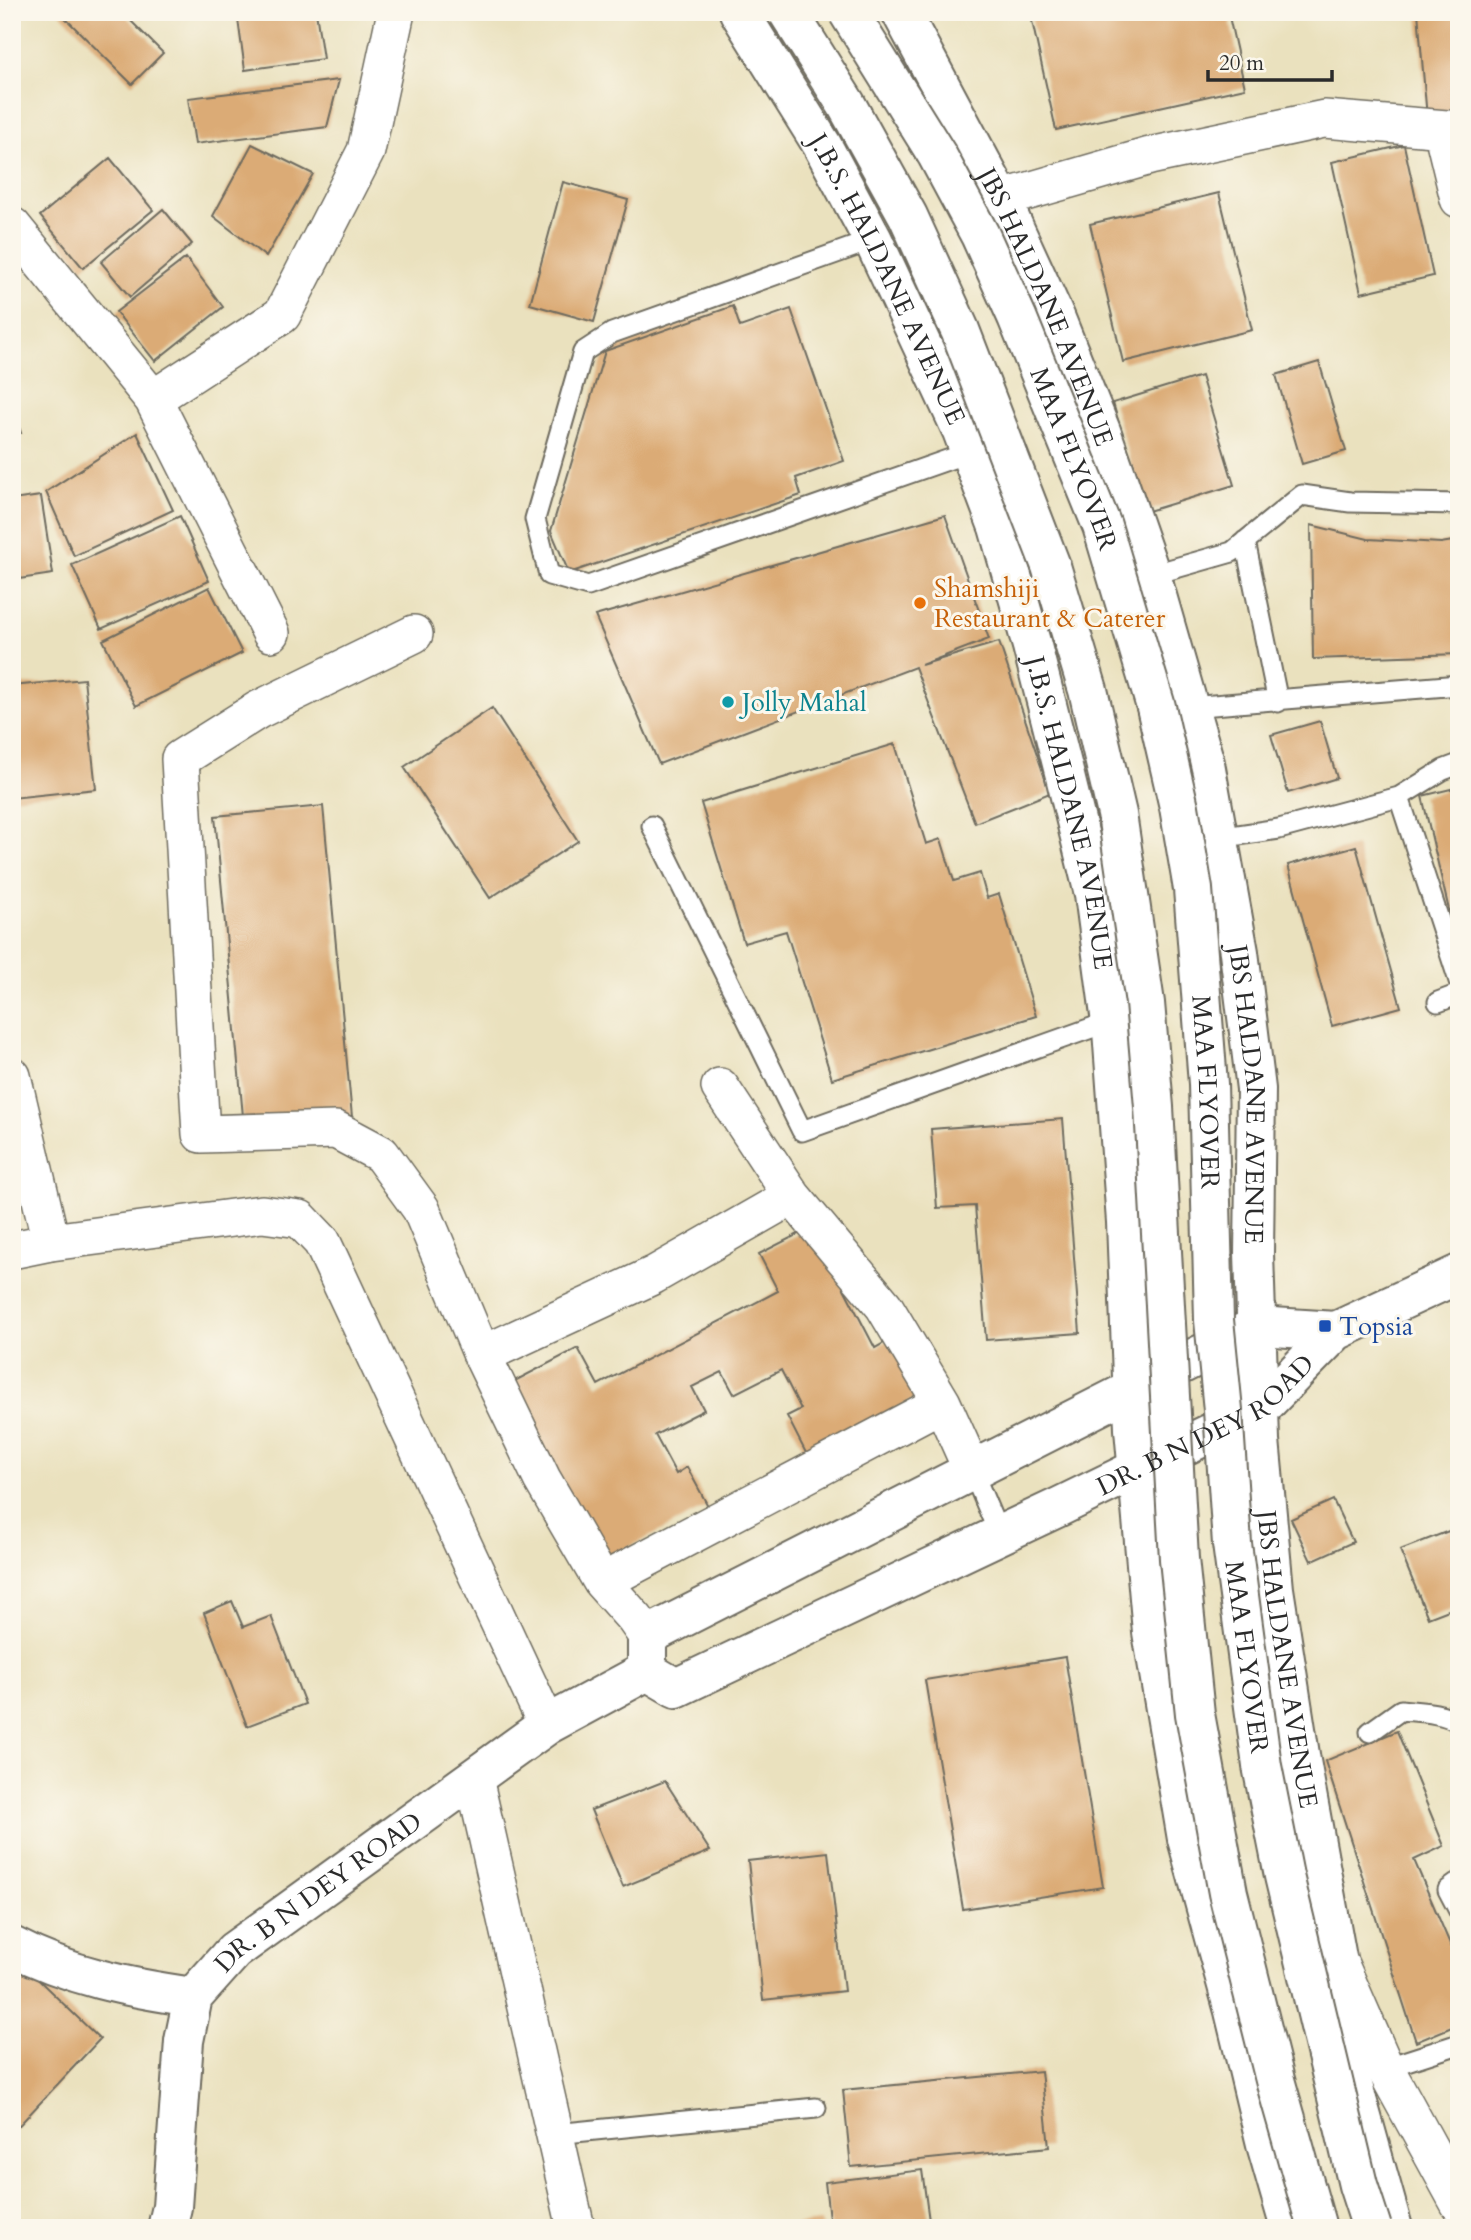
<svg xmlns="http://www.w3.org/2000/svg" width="1471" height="2240" viewBox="0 0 1471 2240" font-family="Cardo,serif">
  <rect width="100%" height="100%" fill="#fbf7ec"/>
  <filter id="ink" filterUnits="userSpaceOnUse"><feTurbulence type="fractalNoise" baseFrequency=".0143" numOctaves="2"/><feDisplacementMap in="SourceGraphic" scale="14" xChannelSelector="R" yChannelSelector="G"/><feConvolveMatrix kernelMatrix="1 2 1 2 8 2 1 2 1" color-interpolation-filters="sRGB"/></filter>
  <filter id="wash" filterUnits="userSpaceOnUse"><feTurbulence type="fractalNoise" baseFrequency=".00686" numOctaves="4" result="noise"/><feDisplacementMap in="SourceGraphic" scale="28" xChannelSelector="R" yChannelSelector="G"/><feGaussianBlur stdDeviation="1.57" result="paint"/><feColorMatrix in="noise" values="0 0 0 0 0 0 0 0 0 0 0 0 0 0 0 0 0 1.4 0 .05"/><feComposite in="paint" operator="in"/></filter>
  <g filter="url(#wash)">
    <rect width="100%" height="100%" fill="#eae1be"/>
    <g id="blocks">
      <path fill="#dbab76" d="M59 12H122L163 53 132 84Z
        M237 12H316L323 59 245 70Z
        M1030 12H1228L1245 88 1056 130Z
        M1418 12H1459V121L1427 118Z
        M339 80 327 127 195 144 188 98Z
        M252 144 313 174 266 257 213 216Z
        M1404 145 1433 276 1361 293 1332 162Z
        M110 158 153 210 83 268 40 216Z
        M563 182 628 200 594 322 530 304Z
        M1219 193 1252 330 1123 362 1090 224Z
        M163 209 192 244 130 297 101 262Z
        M186 258 223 307 155 361 116 312Z
        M733 306 740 327 791 309 844 461 796 478 801 495 569 573 551 531 605 351Z
        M1319 362 1346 451 1302 464 1276 375Z
        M1201 376 1234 485 1145 512 1113 403Z
        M12 408H13L21 433H12Z
        M137 433 173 510 74 556 46 492Z
        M41 496 53 574 12 580V500Z
        M945 515 989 639 921 665 999 642 1050 793 975 823 915 667 659 764 595 616Z
        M180 516 209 581 101 629 72 565Z
        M1311 525 1368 539 1441 543 1459 540V654L1313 659Z
        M209 587 242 653 136 706 103 640Z
        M84 679 96 789 12 798V686Z
        M492 708 578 841 490 898 404 767Z
        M1320 721 1337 778 1288 793 1271 735Z
        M895 744 926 844 941 839 954 881 980 873 987 898 999 894 1036 1016 832 1079 786 931 744 943 701 803Z
        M1459 787V948H1458L1422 796Z
        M323 806 352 1117 244 1127 215 816Z
        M1356 846 1401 1007 1332 1026 1288 865Z
        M1063 1119 1080 1333 986 1340 975 1206 937 1208 931 1129Z
        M812 1227 875 1348 891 1339 921 1396 807 1455 787 1416 801 1409 781 1370 734 1394 722 1372 692 1387 704 1410 655 1435 676 1474 687 1467 708 1506 597 1564 505 1386 578 1348 598 1385 778 1291 759 1254Z
        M1333 1500 1353 1542 1311 1561 1291 1519Z
        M1459 1527V1606L1428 1618 1400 1550Z
        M232 1601 243 1627 271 1616 305 1704 247 1726 204 1613Z
        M1065 1657 1103 1887 963 1909 925 1680Z
        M1397 1731 1444 1846 1414 1860 1459 1965V2024L1416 2042 1325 1761Z
        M665 1781 710 1851 623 1887 591 1810Z
        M828 1852 844 1991 763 2000 748 1861Z
        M22 1964 100 2039 12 2133V1975Z
        M1041 2071 1049 2147 851 2167 843 2090Z
        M922 2170 930 2228H830L825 2182Z
        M821 2222 822 2228H786V2226Z"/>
    </g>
  </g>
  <g filter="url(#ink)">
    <use href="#blocks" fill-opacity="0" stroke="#6e6b5e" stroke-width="2"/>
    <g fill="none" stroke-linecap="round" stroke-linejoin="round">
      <g stroke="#6e6b5e" stroke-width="23">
        <path id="lane" d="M873 240 612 333 583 352 535 519 549 575 588 586 970 452
          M1245 541 1278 702
          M1151 575 1232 552 1302 495 1350 502 1459 504
          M1189 707 1459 685
          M1399 797 1459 981
          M652 826 802 1131 1111 1021
          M1218 838 1279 829 1399 797 1443 770 1459 764
          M1438 1002 1459 994
          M972 1470 999 1534
          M1370 1732 1401 1710C1421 1712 1441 1712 1459 1722
          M1459 1882 1448 1890 1459 1911
          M1385 2068 1459 2044
          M555 2134 816 2108"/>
      </g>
      <g stroke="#6e6b5e" stroke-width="40">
        <path id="street" d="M1442 129 1459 199
          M1001 199 1150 156 1324 119 1459 130
          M12 226 153 399 271 633
          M153 399 282 315 366 151 396 12
          M414 634 258 710 180 759 201 1134 336 1130 381 1154 421 1209 482 1355
          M12 1076 51 1242
          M720 1087 792 1196
          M12 1250 51 1242 262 1214 300 1219 322 1242 547 1725
          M602 1582 942 1403
          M647 1636 635 1619 602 1582 542 1479 482 1355 654 1275 792 1196 884 1306 942 1403 972 1470
          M474 1778 576 2228
          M1340 1965 1385 2068 1459 2203"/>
      </g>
      <g stroke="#6e6b5e" stroke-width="42">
        <g id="secondary">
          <path id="s1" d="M647 1671 676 1688 1059 1507 1260 1409 1336 1331 1459 1274"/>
          <path d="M647 1671V1636L1257 1326 1336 1331"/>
          <path d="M12 1946C69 1976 130 1988 193 1997"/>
          <path id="s2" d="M167 2228 172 2207 184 2041 193 1997 234 1951 547 1725 647 1671"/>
        </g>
      </g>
      <g stroke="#6e6b5e" stroke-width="42">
        <g id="primary">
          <path id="s3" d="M739 12 822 145 873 240 962 431 998 527 1032 646 1064 772 1094 894 1112 1030 1126 1222 1134 1429 1152 1632 1187 1839 1234 2011 1267 2148 1290 2228"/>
          <path id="s4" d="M901 12 1001 199 1056 319 1101 431 1151 575 1205 763 1239 952 1256 1089 1254 1253 1260 1440 1274 1589 1301 1761 1337 1958 1345 2057 1393 2228"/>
        </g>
      </g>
      <use href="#lane" stroke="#fff" stroke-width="19"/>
      <use href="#street" stroke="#fff" stroke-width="37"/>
      <use href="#secondary" stroke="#fff" stroke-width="38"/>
      <use href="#primary" stroke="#fff" stroke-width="38"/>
      <g stroke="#6e6b5e" stroke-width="42" stroke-linecap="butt">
        <g id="highway-bridge">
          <path d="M788 12 846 104 908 216 960 330 1051 566 1088 690 1117 814 1145 1003 1154 1107 1179 1559 1195 1714 1228 1893 1275 2080 1317 2228"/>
          <path id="s5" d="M848 12 937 155 980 235 1017 317 1102 526 1156 707 1179 807 1193 889 1208 1084 1214 1320 1223 1410 1232 1544 1262 1766 1284 1876 1358 2185 1372 2228"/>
        </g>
      </g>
      <use href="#highway-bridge" stroke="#fff" stroke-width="38"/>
    </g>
  </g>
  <circle fill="#e8710a" stroke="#fbf7ec" stroke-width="2.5" cx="920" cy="603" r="7"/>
  <circle fill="#0f9aa8" stroke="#fbf7ec" stroke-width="2.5" cx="728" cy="702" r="7"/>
  <rect fill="#1a4fb4" stroke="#fbf7ec" stroke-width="2.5" x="1318" y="1319" width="14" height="14" rx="3.5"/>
  <g text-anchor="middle" stroke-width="6" stroke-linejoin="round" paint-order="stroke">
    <g font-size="26" fill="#2b2b2b" stroke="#fbf7ec">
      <text dy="9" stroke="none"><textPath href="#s3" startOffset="306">J.B.S. HALDANE AVENUE</textPath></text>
      <text dy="9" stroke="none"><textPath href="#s4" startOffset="329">JBS HALDANE AVENUE</textPath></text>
      <text dy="9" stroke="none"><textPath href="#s5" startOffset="502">MAA FLYOVER</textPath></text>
      <text dy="9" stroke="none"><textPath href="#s3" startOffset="873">J.B.S. HALDANE AVENUE</textPath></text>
      <text dy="9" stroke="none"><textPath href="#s5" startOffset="1153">MAA FLYOVER</textPath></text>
      <text dy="9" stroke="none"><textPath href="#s4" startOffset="1148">JBS HALDANE AVENUE</textPath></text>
      <text dy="9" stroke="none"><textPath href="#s1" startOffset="626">DR. B N DEY ROAD</textPath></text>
      <text dy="9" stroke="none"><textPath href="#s5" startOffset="1720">MAA FLYOVER</textPath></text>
      <text dy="9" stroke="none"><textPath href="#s4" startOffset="1715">JBS HALDANE AVENUE</textPath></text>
      <text dy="9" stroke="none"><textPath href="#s2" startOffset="397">DR. B N DEY ROAD</textPath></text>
    </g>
    <g font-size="26" fill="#c56008" stroke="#fbf7ec" text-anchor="start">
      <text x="934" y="597">Shamshiji<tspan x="934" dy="30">Restaurant &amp; Caterer</tspan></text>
    </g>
    <g font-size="26" fill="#0d838f" stroke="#fbf7ec" text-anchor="start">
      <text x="742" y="711">Jolly Mahal</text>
    </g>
    <g font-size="26" fill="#164399" stroke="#fbf7ec" text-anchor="start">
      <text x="1339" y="1335">Topsia</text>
    </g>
  </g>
  <rect width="1471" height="2240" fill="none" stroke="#fbf7ec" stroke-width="42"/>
  <path d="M1208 70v10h124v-10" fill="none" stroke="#2b2b2b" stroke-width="3.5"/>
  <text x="1219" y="70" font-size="21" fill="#2b2b2b" stroke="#fbf7ec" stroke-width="5" paint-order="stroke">20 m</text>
</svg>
